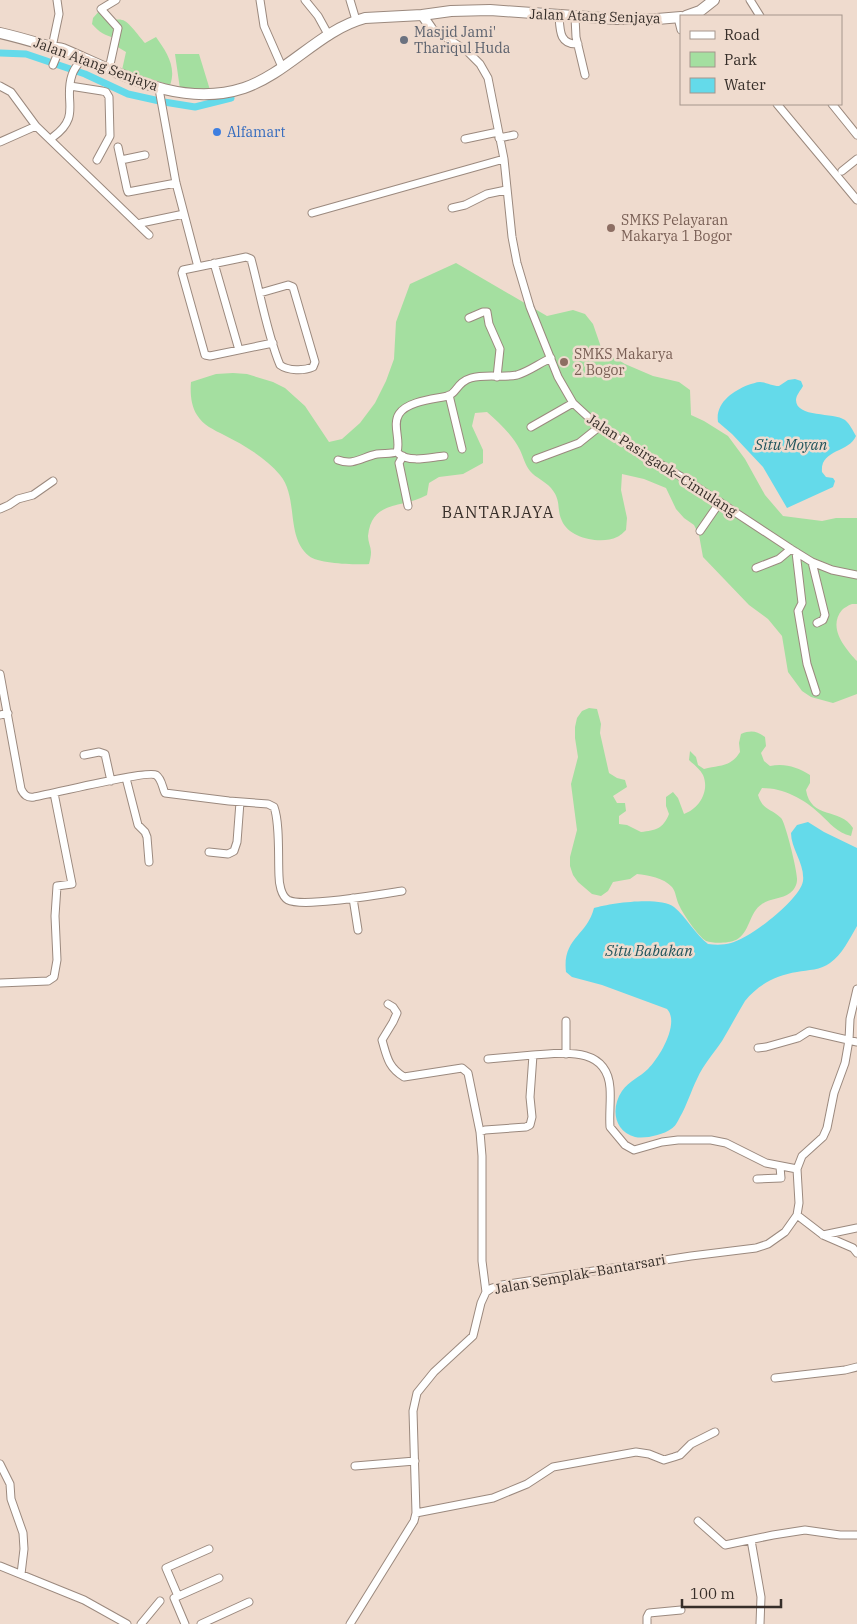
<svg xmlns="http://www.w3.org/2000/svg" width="857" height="1624" viewBox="0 0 857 1624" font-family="'IBM Plex Serif',serif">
  <rect width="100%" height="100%" fill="#efdbce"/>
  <path fill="#a4dfa0" d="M101 9 110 20C114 20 119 19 122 20 129 21 140 38 145 43L156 37C166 51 177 67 170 85L122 70 126 52 116 46V38C105 36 99 32 92 24L93 18Z
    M175 54H199L210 90 180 89Z
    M456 263 547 316 573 310 585 314 593 324 602 350 625 364 653 376 679 382 690 390 691 415 704 421 728 436 745 459 765 495 783 516 822 521 836 518H857V604H852C849 605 844 608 842 610 827 628 846 649 857 661V694L833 703 811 697 802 691 788 672 782 636 768 619 749 605 703 557 699 535 694 525 684 518 676 509 666 488 644 479 622 474 621 490 627 518 626 530C624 532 620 536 617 537 601 545 569 538 562 521 556 509 562 501 551 488 545 481 536 478 530 471 525 465 523 456 520 450 513 435 499 423 487 412L475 413 472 426 483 450V463L463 474 439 477 429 483 427 495C402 509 372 499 368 536 368 542 371 547 371 552 371 556 370 560 369 564 357 565 319 564 309 556 285 536 299 498 280 475 266 458 244 445 224 435 214 430 203 425 197 415 191 406 190 393 191 382L216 374 233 373 247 374 273 382 285 388 305 406 329 442 342 439 360 423 375 403 386 381 394 359 396 322 410 284Z
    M589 708 597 709 601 724 600 733 609 773 617 778 625 780 627 787 613 796 617 803H625L626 811 619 816V824L627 825 641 832C656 830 663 829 669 814L666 806V797L673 792 678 798 684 814C699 809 710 791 703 775 700 769 693 764 689 760L690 751 696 757 698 765 704 769C720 765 731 767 740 752L739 743 741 734C751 730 757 731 765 737L766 746 761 753 764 761 770 766C785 763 797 767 810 775V783L806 790C811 820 840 807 853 828L851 836C837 833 830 823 820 814 804 799 784 788 762 788L758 795C763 811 771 808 781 818 785 821 798 873 797 880 797 885 794 890 790 893 782 899 771 898 762 904 749 912 750 933 736 940 729 943 714 944 706 941 698 936 683 914 679 905 676 899 676 892 672 887 664 878 648 875 637 874L630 879 613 882 608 891 601 896 592 894 578 882 573 875 570 866V857L577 830 571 784 578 757 575 738V727L577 718 582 711Z"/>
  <path fill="#64daea" d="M795 379 801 381 803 386C801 390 796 395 796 400 796 418 834 412 845 420 850 424 853 431 856 436 849 453 820 449 822 472L826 477 833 478 835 481 833 487 787 508 763 467 732 434 718 422C715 403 733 391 748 385 752 384 756 382 760 382 766 382 772 386 779 386L788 380Z
    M808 822 824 832 857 848V926C850 938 842 955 830 963 821 970 808 970 797 972 776 975 758 985 745 1001 737 1014 730 1028 722 1041 714 1053 703 1065 697 1079 691 1091 687 1105 680 1117 678 1121 675 1127 671 1129 663 1135 645 1139 635 1137 613 1131 611 1107 622 1091 629 1081 640 1077 648 1069 660 1057 680 1023 667 1009L602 985 572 977 566 972C562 938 587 936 594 908 610 903 660 896 674 907 687 918 695 934 708 944 716 945 724 945 731 943 749 939 800 900 803 881 805 864 791 849 791 833L797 825Z"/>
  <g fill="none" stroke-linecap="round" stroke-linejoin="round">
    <path stroke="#64daea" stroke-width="7" d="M0 53 26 54 85 74 128 94 164 102 195 107 231 98"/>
    <g stroke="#9b897e" stroke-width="9">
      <path id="minor" d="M260 0 264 26 282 67
        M305 0 318 16 329 36
        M350 0 356 20
        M750 0 760 16
        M559 15C560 30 559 45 578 44
        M575 17 576 37 585 75
        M678 18 681 30
        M431 28 467 51 480 64 488 78 504 159 512 237 517 263 530 307 558 377 573 403 599 427 680 476 791 549 812 562 832 570 857 575
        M52 47 59 14 57 0
        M53 65 60 48
        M109 69 118 28 101 9 116 0
        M0 86 11 92 36 126 149 235
        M70 86 102 91 106 92 109 97 110 136 97 160
        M159 89 176 183 198 267
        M777 104 857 200
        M832 104 857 135
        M53 137C82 116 63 101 72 75 74 68 78 64 83 58
        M499 138 514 135
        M465 139 498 132
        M0 142 36 126
        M118 147 127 189 128 192 176 183
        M121 160 145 155
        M842 171 857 159
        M452 208 465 205 487 194 506 190
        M312 213 504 159
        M141 223 184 214
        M214 263 239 350
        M260 293 288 285 293 287 315 362 313 367C304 371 288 371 280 365 267 334 260 292 251 259L246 257 183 270 182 273 205 355 210 356 273 343
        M469 318 483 312H487L489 324 500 349 497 377
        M449 395 462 449
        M531 427 573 403
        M399 454C410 463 431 457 444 456
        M403 456 399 463 408 506
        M536 459 579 443 599 427
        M338 460C354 466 362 457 377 454 384 453 391 454 397 452 401 440 392 425 399 414 407 401 435 399 448 396 457 393 457 382 471 378 486 374 502 378 517 375 528 372 540 363 551 358
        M0 509 9 505 18 499 33 495 53 481
        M700 531 720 502
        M796 552 802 603 798 611 807 664 816 692
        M812 562 825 615 823 620 817 623
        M756 568 779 559 791 549
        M0 674 21 789C24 795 27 798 34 797 51 794 147 770 156 775 162 779 162 787 165 793L229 801 268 804 274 807C280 823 278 857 279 876 279 883 281 896 288 900 303 908 382 894 402 891
        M0 715 8 713
        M84 755 99 752 105 754 111 781
        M126 778 138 825 145 832 147 837 149 862
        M209 852 228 854 234 851 237 842 240 802
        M353 898 358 930
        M0 983 48 981 54 977 57 960 55 916 57 886 72 884 54 793
        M388 1004 393 1007 397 1013 393 1022 382 1040C387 1057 388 1067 404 1077L462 1068 468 1073 480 1132 482 1156V1261L486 1292
        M566 1021V1054
        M758 1048 766 1047 798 1038 809 1031 857 1042
        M488 1059 533 1055
        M480 1132 485 1130 526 1127 530 1125 532 1117 530 1097 533 1055C564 1053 607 1046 610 1088 611 1101 609 1114 610 1127L625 1145 634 1150 662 1142 678 1140H711L726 1143 766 1163 797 1169
        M757 1179 781 1178 780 1167
        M797 1215 823 1235 853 1248 857 1253
        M823 1235 857 1228
        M775 1378 845 1370 857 1367
        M0 1464 10 1484 11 1499 23 1533 24 1549 21 1574
        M355 1466 415 1461
        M416 1513 493 1498 527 1484 553 1467 636 1452 649 1454 664 1460 674 1457 680 1455 691 1444 715 1432
        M698 1521 725 1545 773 1535 805 1530 840 1535H857
        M751 1540 761 1597 760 1624
        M0 1566 84 1600 127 1624
        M178 1596 166 1568 209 1549
        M141 1624 160 1601
        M185 1624 174 1598 219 1578
        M201 1624 249 1602
        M350 1624 414 1521 416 1513 413 1411 417 1393 434 1372 473 1336 481 1303 486 1292 492 1288 502 1285 691 1256 756 1248 768 1244 785 1232 797 1215 799 1203 797 1169 802 1156 823 1137 827 1128 834 1093 845 1063 849 1040 850 1019 857 989
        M647 1624V1617L649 1613 681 1610"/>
    </g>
    <g stroke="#9b897e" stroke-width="11">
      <path id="tertiary" d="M422 15 431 28"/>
    </g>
    <g stroke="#9b897e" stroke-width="12">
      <path id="secondary" d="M686 16 700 11 714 0
        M0 33C18 37 34 42 51 47 55 48 59 48 63 49 120 73 180 109 244 88 288 73 320 30 365 18L422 15 451 11 490 10 616 19H657L681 17"/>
    </g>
    <use href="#minor" stroke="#fff" stroke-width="7"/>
    <use href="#tertiary" stroke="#fff" stroke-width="9"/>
    <use href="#secondary" stroke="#fff" stroke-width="10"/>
  </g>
  <circle fill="#6b7280" stroke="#efdbce" stroke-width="2" cx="404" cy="40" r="5"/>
  <circle fill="#3f7fe0" stroke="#efdbce" stroke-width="2" cx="217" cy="132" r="5"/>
  <g fill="#8d6e63" stroke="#efdbce" stroke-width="2">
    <circle cx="611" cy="228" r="5"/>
    <circle cx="564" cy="362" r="5"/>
  </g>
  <g text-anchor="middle" stroke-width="5" stroke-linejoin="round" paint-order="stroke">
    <g font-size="14" fill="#362e29" stroke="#efdbce">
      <text transform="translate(595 16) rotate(2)" y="5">Jalan Atang Senjaya</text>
      <text transform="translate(96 64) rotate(20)" y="5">Jalan Atang Senjaya</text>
      <text transform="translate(662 465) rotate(33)" y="5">Jalan Pasirgaok–Cimulang</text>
      <text transform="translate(580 1274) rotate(-10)" y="5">Jalan Semplak–Bantarsari</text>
    </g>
    <g font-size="14" fill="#5b616d" stroke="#efdbce" text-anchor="start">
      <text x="414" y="37">Masjid Jami'<tspan x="414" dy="16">Thariqul Huda</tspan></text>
    </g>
    <g font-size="14" fill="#366cbe" stroke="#efdbce" text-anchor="start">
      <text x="227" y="137">Alfamart</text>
    </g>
    <g font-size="14" fill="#785e54" stroke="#efdbce" text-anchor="start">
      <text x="621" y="225">SMKS Pelayaran<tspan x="621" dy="16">Makarya 1 Bogor</tspan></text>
      <text x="574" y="359">SMKS Makarya<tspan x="574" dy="16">2 Bogor</tspan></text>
    </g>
    <g font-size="15" font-style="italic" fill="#22555c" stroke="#efdbce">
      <text x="791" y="450">Situ Moyan</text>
      <text x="649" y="956">Situ Babakan</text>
    </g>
    <g font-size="16" letter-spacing="1" fill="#362e29" stroke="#efdbce">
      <text x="498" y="518">BANTARJAYA</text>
    </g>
  </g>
  <rect x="680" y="15" width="162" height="90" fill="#efdbce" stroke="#a5968c"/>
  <rect x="690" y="31" width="25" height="8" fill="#ffffff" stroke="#a5968c"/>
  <text x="724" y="40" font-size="15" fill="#362e29">Road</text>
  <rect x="690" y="52" width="25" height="15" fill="#a4dfa0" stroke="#a5968c"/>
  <text x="724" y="65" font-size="15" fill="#362e29">Park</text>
  <rect x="690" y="78" width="25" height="15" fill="#64daea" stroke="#a5968c"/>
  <text x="724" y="90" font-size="15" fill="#362e29">Water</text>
  <path d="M682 1599v8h99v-8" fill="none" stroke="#362e29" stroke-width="2.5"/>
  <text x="690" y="1599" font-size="15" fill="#362e29" stroke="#efdbce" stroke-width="4" paint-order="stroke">100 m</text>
</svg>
